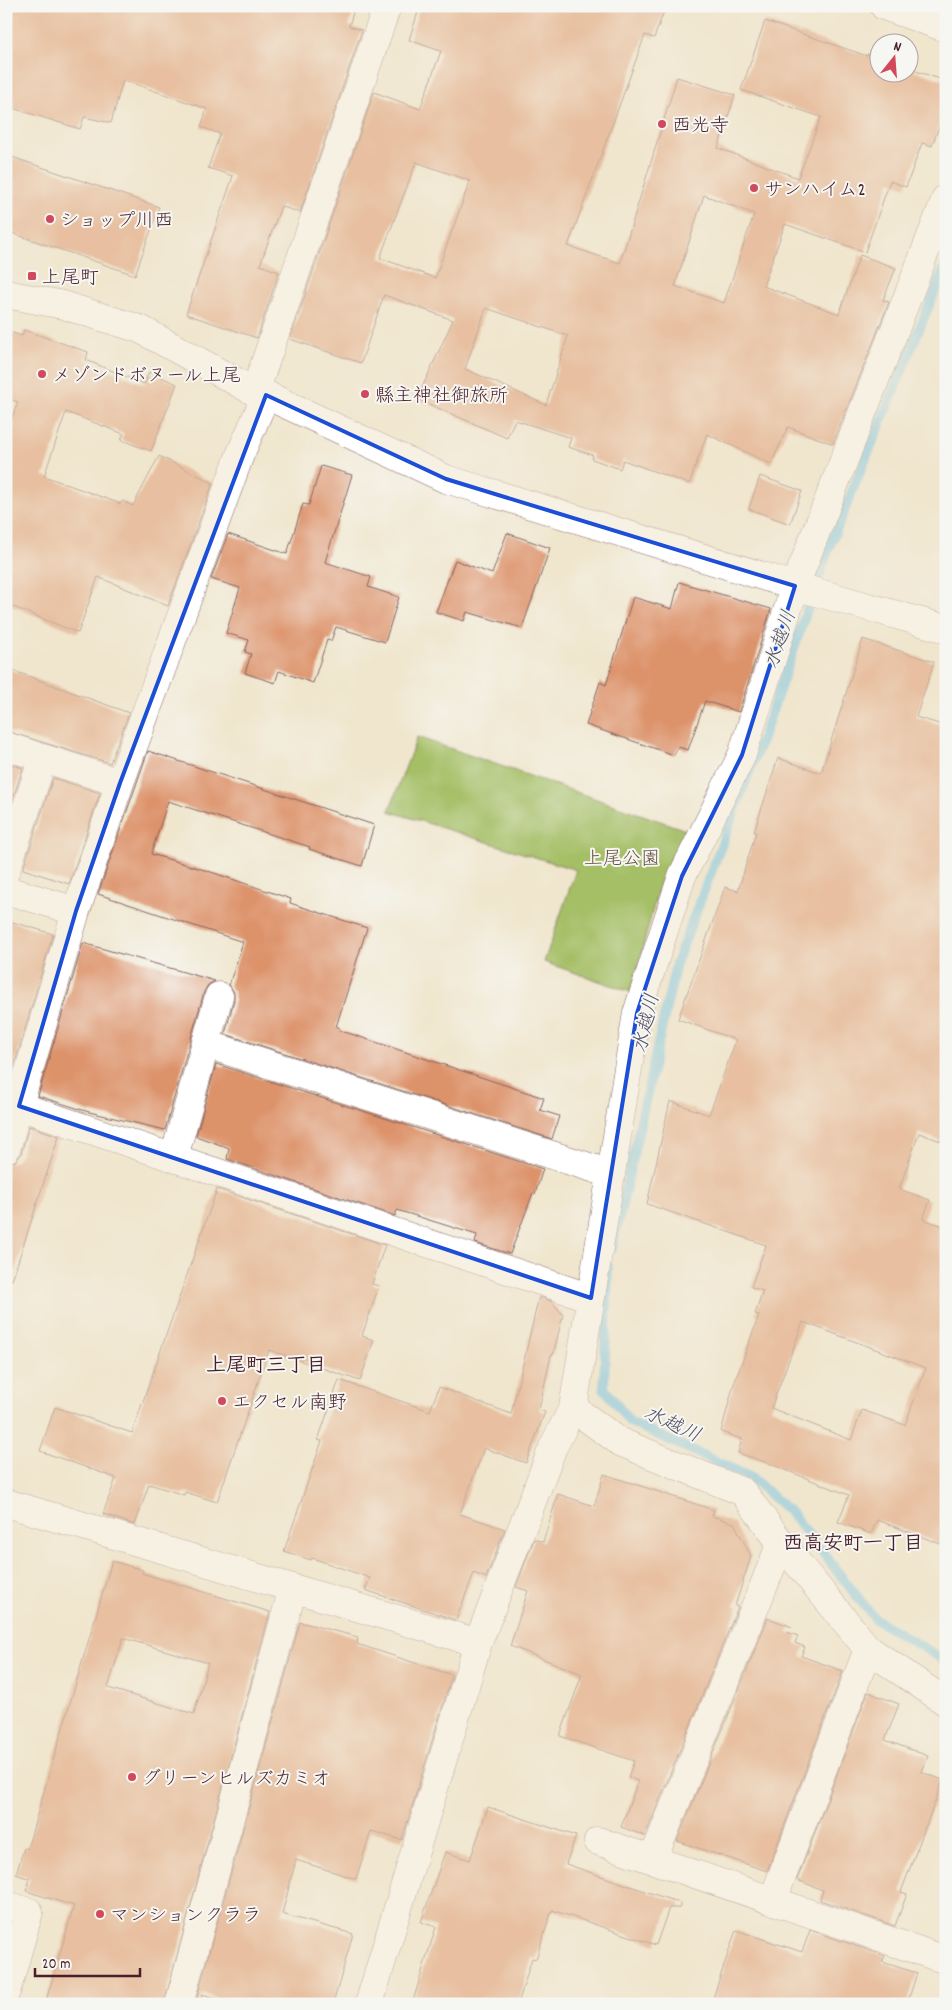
<svg xmlns="http://www.w3.org/2000/svg" width="952" height="2010" viewBox="0 0 952 2010" font-family="Dekko,'Klee One',sans-serif">
  <rect width="100%" height="100%" fill="#f6f6f2"/>
  <filter id="ink" filterUnits="userSpaceOnUse"><feTurbulence type="fractalNoise" baseFrequency=".02" numOctaves="2"/><feDisplacementMap in="SourceGraphic" scale="10" xChannelSelector="R" yChannelSelector="G"/><feConvolveMatrix kernelMatrix="1 2 1 2 8 2 1 2 1" color-interpolation-filters="sRGB"/></filter>
  <filter id="wash" filterUnits="userSpaceOnUse"><feTurbulence type="fractalNoise" baseFrequency=".0096" numOctaves="4" result="noise"/><feDisplacementMap in="SourceGraphic" scale="20" xChannelSelector="R" yChannelSelector="G"/><feGaussianBlur stdDeviation="1.12" result="paint"/><feColorMatrix in="noise" values="0 0 0 0 0 0 0 0 0 0 0 0 0 0 0 0 0 1.4 0 .05"/><feComposite in="paint" operator="in"/></filter>
  <g filter="url(#wash)">
    <rect width="100%" height="100%" fill="#f0e6cd"/>
    <path fill="#a5bf66" stroke="#786f48" d="M417 737 686 830 659 886 631 992 544 962 576 870 389 811Z"/>
    <g fill="none" stroke-linecap="round" stroke-linejoin="round">
      <path stroke="#6cc3e9" stroke-width="10" d="M612 1249 676 964 766 728 828 550 946 264
        M608 1266 604 1388 630 1422 752 1478 792 1514 875 1619 946 1661"/>
    </g>
    <g id="blocks">
      <path fill="#dd936b" fill-rule="evenodd" d="M6 6H355L349 26 362 30 300 213 281 206 260 265 279 272 257 338 186 314 233 176 208 168 220 134 201 127 207 109 123 80 111 123 84 117 80 129 6 106Z
        M420 6H666L654 38 645 35 568 246 620 263 677 77 735 95 718 148 798 178 821 117 741 90 765 21 867 56V54L880 58V72H910V69L946 81V107L932 146 922 143 906 187 890 181 865 252 785 224 763 286 839 314 860 255 896 268 883 300 889 302 833 444 788 427 771 464 707 434 689 484 623 460 620 469 592 459 593 455 568 447 571 438 515 420 507 438 417 399 453 320 384 295 361 363 290 339 374 92 420 109 441 51 409 40ZM416 162 470 181 435 278 380 258ZM704 195 754 214 724 303 675 286ZM486 308 568 336 546 405 465 369Z
        M6 155 159 207 135 275 6 231Z
        M24 330 88 352 86 360 144 384 149 372 177 384 151 451 121 440 124 434 66 412 44 476 121 504 122 501 133 506 159 456 213 483 168 606 98 577 78 633 6 604V433L18 402 6 398V331L22 336Z
        M321 466 352 475 325 562 371 577 368 587 399 597 385 642 336 627 331 641 327 640 313 683 279 671 275 683 245 673 251 654 245 652 249 640 226 633 240 588 211 579 228 534 287 554 303 504 309 505Z
        M760 476 802 491 790 524 749 509Z
        M507 533 550 548 522 628 467 612 464 621 436 612 455 560 492 574Z
        M679 582 771 609 739 712 705 701 688 750 678 747 674 755 586 725 600 682 606 685 633 597 672 609Z
        M863 639 934 662 916 717 946 726V1143L919 1133 899 1189 930 1200 923 1219 946 1227V1546L877 1520 871 1534 838 1522 849 1495 768 1463 738 1453 742 1439 721 1432 733 1387 759 1315 755 1314 763 1291 751 1287 766 1245 647 1204 670 1101 709 1115 736 1040 678 1019 725 887 738 891 756 832H754L778 758 821 773ZM803 1322 926 1368 905 1425 862 1410 851 1440 771 1408Z
        M6 668 129 713 110 763 6 731Z
        M148 751 374 825 362 866 309 849 310 847 168 801 151 854 208 871 291 899 290 903 367 928 336 1027H339V1030L544 1098 540 1110 559 1116 552 1139 225 1034 234 1000V992L229 985 243 942 98 894Z
        M6 763 23 768 6 819Z
        M53 778 100 793 69 884 23 869Z
        M6 920 53 934 6 1093Z
        M83 943 215 981 208 985 204 992 165 1130 89 1112 38 1096Z
        M216 1064 543 1169 535 1194 533 1193 510 1254 475 1243 477 1235 397 1210 395 1216 227 1159 229 1148 196 1136Z
        M29 1126 59 1136 12 1280 6 1279V1164L16 1161 21 1154Z
        M217 1189 385 1245 372 1284 379 1286 362 1336 374 1340 360 1381 269 1350 217 1502 185 1492 184 1495 149 1484 135 1525 103 1514 116 1478 40 1451 55 1407 132 1433Z
        M539 1297 551 1301 563 1315 553 1355H551L539 1410 545 1412 526 1463 484 1448 460 1514 505 1529 486 1578 474 1573 456 1620 365 1590 370 1578 312 1558 311 1560 284 1551 322 1441 318 1440 339 1380 430 1411 439 1387 511 1414Z
        M604 1474 714 1510 712 1516 734 1523 751 1556 735 1606 738 1607 645 1836 621 1827 638 1781 628 1777 634 1761 560 1736 582 1674 510 1646 528 1591 516 1587 534 1539 543 1542 558 1494 594 1506Z
        M112 1561 143 1570 142 1573 270 1612 164 2004H45L74 1906 26 1891 30 1879 16 1874 24 1848 27 1849ZM123 1638 208 1663 194 1714 108 1688Z
        M768 1618 792 1627 787 1632 798 1636 795 1643 805 1647 801 1656 843 1671 767 1871 677 1841Z
        M300 1622 358 1637 357 1644 452 1675 402 1840 371 1831 356 1879 296 1860 282 1914 353 1934 333 2004H236L202 1994 200 2004H195Z
        M868 1692 899 1704 885 1740 928 1756 922 1772 943 1780 901 1892 907 1894 895 1926 820 1900 823 1890 797 1880Z
        M488 1807 576 1836 566 1864 680 1903V1908H669L656 1945 552 1910 536 1959 532 1958 518 2004H412L436 1927 421 1922 445 1852 470 1860Z
        M736 1930 802 1952 810 1930 885 1956 882 1962 917 1973 907 2004H711Z"/>
    </g>
  </g>
  <g filter="url(#ink)">
    <use href="#blocks" fill-opacity="0" stroke="#846564" stroke-width="1"/>
    <g fill="none" stroke-linecap="round" stroke-linejoin="round">
      <g stroke="#846564" stroke-width="29">
        <path id="minor" d="M884 6 946 28
          M255 392 387 6
          M6 746 120 783
          M6 870 43 758
          M6 890 76 911 120 783 240 455 266 395
          M206 1044 611 1174
          M19 1106 591 1298
          M6 1149 76 911
          M174 1157 219 996
          M573 1408 620 1442 743 1492 781 1543 868 1649 946 1702
          M6 1503 478 1643
          M598 1841 946 1960
          M653 1859 781 1543
          M773 1900 868 1649
          M6 1905 29 1912 6 1992
          M179 2004 293 1588
          M369 2004 478 1643 553 1447 573 1408 637 1013 682 876 742 755 795 586 946 198"/>
      </g>
      <g stroke="#846564" stroke-width="29">
        <path id="tertiary" d="M6 294 63 305 140 329 255 392 266 395 446 479 805 589 946 629"/>
      </g>
      <use href="#minor" stroke="#fff" stroke-width="28"/>
      <use href="#tertiary" stroke="#fff" stroke-width="28"/>
    </g>
  </g>
  <path d="M0 0H952V2010H0ZM266 395 446 479 795 586 742 755 682 876 637 1013 591 1298 19 1106 76 911 120 783Z" fill="#f0e6cd" fill-opacity=".55" fill-rule="evenodd"/>
  <path fill="none" stroke="#1d4ed8" stroke-width="4" stroke-linejoin="round" d="M266 395 446 479 795 586 742 755 682 876 637 1013 591 1298 19 1106 76 911 120 783Z"/>
  <g fill="#d1495b" stroke="#f6f6f2" stroke-width="2">
    <circle cx="662" cy="124" r="5"/>
    <circle cx="754" cy="188" r="5"/>
    <circle cx="50" cy="219" r="5"/>
    <rect x="27" y="271" width="10" height="10" rx="2.5"/>
    <circle cx="42" cy="374" r="5"/>
    <circle cx="365" cy="394" r="5"/>
    <circle cx="222" cy="1401" r="5"/>
    <circle cx="132" cy="1777" r="5"/>
    <circle cx="100" cy="1914" r="5"/>
  </g>
  <g text-anchor="middle" stroke-width="4" stroke-linejoin="round" paint-order="stroke">
    <g font-size="19" fill="#4a1f2b" stroke="#f6f6f2" text-anchor="start">
      <text x="672" y="131">西光寺</text>
      <text x="764" y="195">サンハイム2</text>
      <text x="60" y="226">ショップ川西</text>
      <text x="42" y="283">上尾町</text>
      <text x="52" y="381">メゾンドボヌール上尾</text>
      <text x="375" y="401">縣主神社御旅所</text>
      <text x="232" y="1408">エクセル南野</text>
      <text x="142" y="1784">グリーンヒルズカミオ</text>
      <text x="110" y="1921">マンションクララ</text>
    </g>
    <g font-size="19" fill="#654f3d" stroke="#f6f6f2">
      <text x="622" y="864">上尾公園</text>
    </g>
    <g font-size="20" font-style="italic" fill="#545064" stroke="#f6f6f2">
      <text transform="translate(779 639) rotate(-71)" y="7">水越川</text>
      <text transform="translate(645 1023) rotate(-77)" y="7">水越川</text>
      <text transform="translate(673 1423) rotate(25)" y="7">水越川</text>
    </g>
    <g font-size="20" font-weight="bold" fill="#4a1f2b" stroke="#f6f6f2">
      <text x="266" y="1371">上尾町三丁目</text>
      <text x="853" y="1549">西高安町一丁目</text>
    </g>
  </g>
  <rect width="952" height="2010" fill="none" stroke="#f6f6f2" stroke-width="25"/>
  <g transform="translate(894 58) rotate(17)"><circle r="24" fill="#f6f6f2" stroke="#b1a0a2"/>
  <path d="M0-4L9 19L0 12L-9 19Z" fill="#d1495b"/>
  <text y="-8" font-size="14" font-weight="bold" text-anchor="middle" fill="#4a1f2b">N</text>
  </g>
  <path d="M35 1968v8h105v-8" fill="none" stroke="#4a1f2b" stroke-width="2.5"/>
  <text x="42" y="1968" font-size="15" fill="#4a1f2b" stroke="#f6f6f2" stroke-width="4" paint-order="stroke">20 m</text>
</svg>
